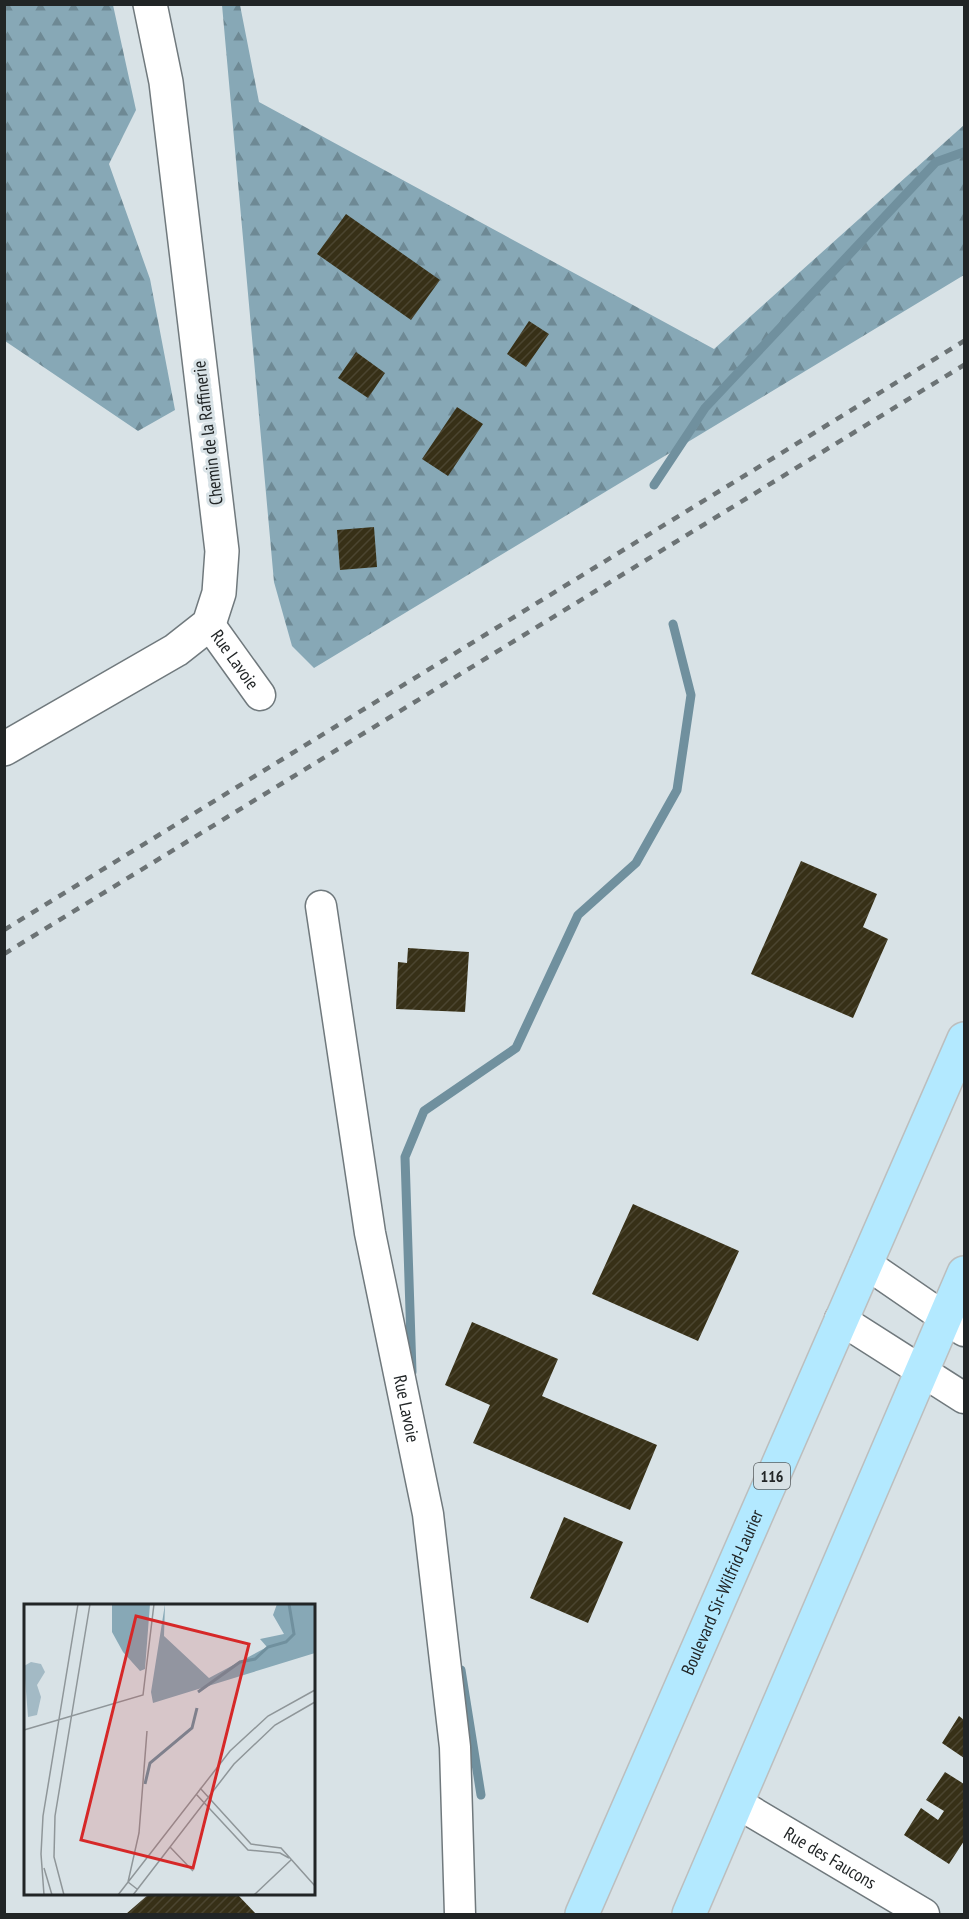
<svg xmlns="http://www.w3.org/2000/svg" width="969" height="1919" viewBox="0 0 969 1919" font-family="'PT Sans Narrow',sans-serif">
  <defs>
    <pattern id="forest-firs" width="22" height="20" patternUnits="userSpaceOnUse" patternTransform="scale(1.5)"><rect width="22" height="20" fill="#87a8b6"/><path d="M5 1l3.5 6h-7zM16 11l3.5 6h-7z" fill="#6e8994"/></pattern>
    <pattern id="building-hatch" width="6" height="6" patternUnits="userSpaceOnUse" patternTransform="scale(1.5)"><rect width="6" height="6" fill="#373017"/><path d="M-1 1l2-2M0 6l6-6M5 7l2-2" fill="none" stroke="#4b4530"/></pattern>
  </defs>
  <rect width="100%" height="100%" fill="#d8e2e6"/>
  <path fill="url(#forest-firs)" d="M4 5H113L136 110 109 164 150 279 175 410 138 431 5 341Z
    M222 5H240L259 102 714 349 964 125V275L314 668 292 646 274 582Z"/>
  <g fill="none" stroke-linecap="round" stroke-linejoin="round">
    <path stroke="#70909e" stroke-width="9" d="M654 485 705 408 936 162 964 152
      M412 1372 405 1157 424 1111 516 1048 578 915 636 863 677 790 691 695 673 624
      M461 1670 481 1795"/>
  </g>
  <path fill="url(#building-hatch)" d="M346 214 440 280 411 320 317 254Z
    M529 321 549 334 526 367 507 354Z
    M356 352 385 373 368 398 338 378Z
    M457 407 483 424 448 476 422 459Z
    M374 527 377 567 340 570 337 530Z
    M801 861 877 894 863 927 888 939 853 1018 751 974Z
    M408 948 469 952 465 1012 396 1009 398 962 407 963Z
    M633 1204 739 1251 698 1341 592 1294Z
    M472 1322 558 1359 542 1396 657 1445 630 1510 473 1443 490 1405 445 1385Z
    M564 1517 623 1542 588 1623 530 1598Z
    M959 1716 964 1720V1758L942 1743Z
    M945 1772 964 1784V1841L949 1864 904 1835 921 1808 938 1820 944 1811 926 1800Z
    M149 1894H237L256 1914H126Z"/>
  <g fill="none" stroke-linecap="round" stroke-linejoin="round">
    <g stroke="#70797d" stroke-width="33">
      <g id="minor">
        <path id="s1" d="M209 624 260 695"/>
        <path id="s2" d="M321 906 370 1233 428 1514 455 1747 460 1914"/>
        <path d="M865 1263 964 1331"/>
        <path d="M840 1319 964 1398"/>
        <path id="s3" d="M737 1803 924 1914"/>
      </g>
    </g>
    <g stroke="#70797d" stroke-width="36">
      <path id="tertiary" d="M4 749 176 650 209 624 219 593 222 551 166 82 150 4"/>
    </g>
    <g stroke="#bcbebe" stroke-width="36">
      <g id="primary">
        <path id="s4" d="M582 1914 964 1039"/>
        <path d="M689 1914 964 1273"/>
      </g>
    </g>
    <use href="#minor" stroke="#fff" stroke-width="30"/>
    <use href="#tertiary" stroke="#fff" stroke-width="33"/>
    <use href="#primary" stroke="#b3e9ff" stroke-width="33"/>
    <path stroke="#6c7375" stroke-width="4.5" stroke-dasharray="8 8" stroke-linecap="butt" d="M4 930 964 341
      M4 954 964 365"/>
  </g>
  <g text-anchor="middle" stroke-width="6" stroke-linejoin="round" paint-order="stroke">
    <rect fill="#d8e2e6" stroke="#585e60" stroke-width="1.5" x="754" y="1463" width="36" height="26" rx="4.5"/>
    <g font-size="16" font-weight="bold" fill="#212526">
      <text x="772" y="1482">116</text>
    </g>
    <g font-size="18" fill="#212526" stroke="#d8e2e6">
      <text transform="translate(208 433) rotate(-97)" y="6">Chemin de la Raffinerie</text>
      <text dy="6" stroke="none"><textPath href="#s1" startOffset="44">Rue Lavoie</textPath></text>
      <text dy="6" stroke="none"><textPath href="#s2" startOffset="510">Rue Lavoie</textPath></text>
      <text dy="6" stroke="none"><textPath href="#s4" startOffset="351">Boulevard Sir-Wilfrid-Laurier</textPath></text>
      <text dy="6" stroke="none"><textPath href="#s3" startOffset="108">Rue des Faucons</textPath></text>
    </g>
  </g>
  <g transform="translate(24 1604)">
    <rect width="291" height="291" fill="#d8e2e6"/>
    <path d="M88 0H126L121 65 116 67 99 48 88 28ZM141 0 140 32 185 74 243 43 236 35 260 30 249 11 253 0H291V49L129 99 127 88Z" fill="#87a8b6"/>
    <path d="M7 58 17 60 21 68 13 81 17 93 13 111 4 113 0 62Z" fill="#a3bac5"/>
    <path fill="none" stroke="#70909e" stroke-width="3" d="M174 88 216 58 231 55 244 43 262 38 270 30 265 0M121 180 126 159 168 124 173 104"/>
    <path fill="none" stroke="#8f9699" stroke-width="1.5" d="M0 126 119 91 130 0M176 184 227 240 257 244 291 282M172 190 224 246 256 249 265 254M146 243 169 267M17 250 19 212 54 0M17 250 20 291M20 264 28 291M113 285 104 278 115 229 123 127M40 291 30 253 31 212 66 0M94 291 206 147 244 112 291 86M109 291 210 160 251 121 291 98M230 291 267 256"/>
    <path fill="#d62828" fill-opacity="0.15" stroke="#d62828" stroke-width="3" d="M112 12 225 40 169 264 57 236Z"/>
    <rect width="291" height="291" fill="none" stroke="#212526" stroke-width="3"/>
  </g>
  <rect width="969" height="1919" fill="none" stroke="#212526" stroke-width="12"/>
</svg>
